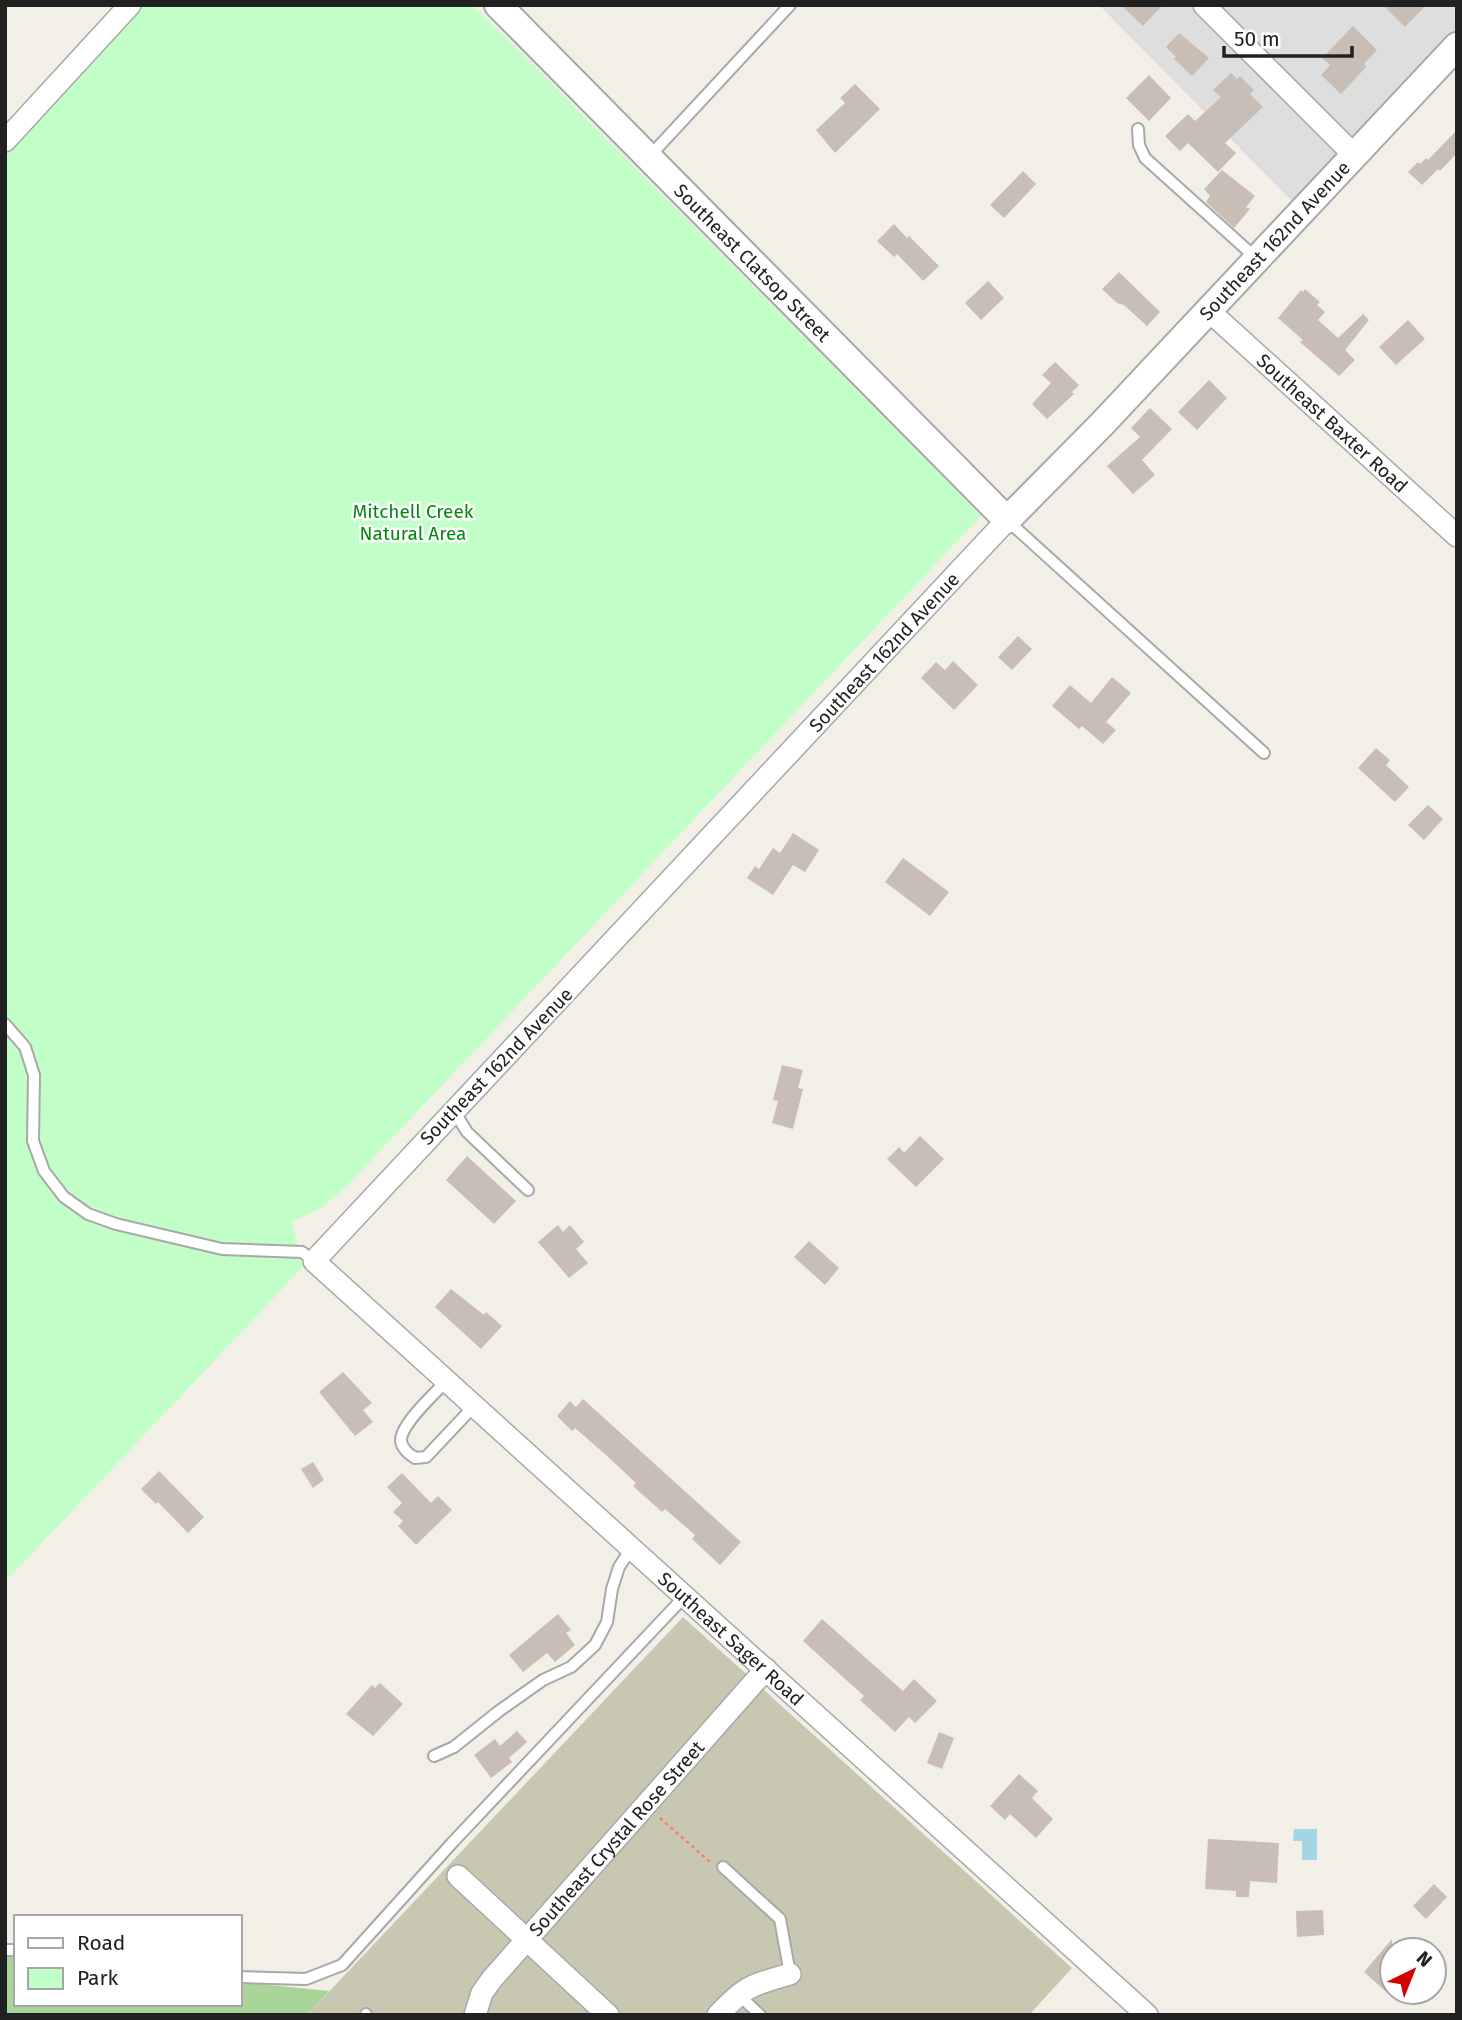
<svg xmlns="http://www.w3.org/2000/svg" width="1462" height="2020" viewBox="0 0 1462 2020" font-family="'Fira Sans',sans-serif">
  <rect width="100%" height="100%" fill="#f2efe7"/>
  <path fill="#dfdede" d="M1099 5H1457V28L1292 201Z"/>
  <path fill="#c8c8b2" d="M683 1617 1072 1968 1029 2015H307Z"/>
  <path fill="#aad599" d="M5 1955 16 1957V2004H240V1982L329 1991 307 2015H5Z"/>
  <path fill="#c2ffc8" d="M140 5H473L982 515 345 1188 321 1208 292 1222 303 1267 5 1582V149Z"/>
  <path fill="#a4d5e4" d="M1294 1829H1317V1860H1302V1841H1293Z"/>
  <path fill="#c8beb6" d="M1121 5H1163L1143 26Z
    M1383 5H1426L1405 27Z
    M1353 26 1377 50 1364 64 1366 67 1341 94 1321 75 1330 65 1322 58Z
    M1179 33 1209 58 1192 76 1174 59 1176 57 1166 47Z
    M1231 73 1237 79 1240 76 1254 90 1250 94 1263 107 1225 143 1236 153 1218 172 1188 143 1180 151 1165 136 1188 114 1195 121 1221 97 1213 90Z
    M1149 75 1171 98 1149 121 1126 98Z
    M855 84 880 109 835 153 816 130 845 103 840 98Z
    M1457 130V153L1440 171 1438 169 1422 185 1408 172 1418 162 1420 164 1426 158 1428 160Z
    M1222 170 1255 196 1246 207 1250 209 1234 228 1206 202 1210 196 1204 189Z
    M1023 171 1036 184 1004 218 990 205Z
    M894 224 907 238 909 236 939 266 923 281 897 254 894 257 877 241Z
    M1119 272 1160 312 1147 326 1124 305 1117 303 1102 289Z
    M988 281 1004 298 981 320 965 303Z
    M1305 289 1320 302 1317 305 1325 312 1318 320 1338 338 1363 314 1369 320 1345 350 1355 360 1339 376 1300 342 1303 340 1278 318 1301 290 1303 292Z
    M1408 320 1425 339 1396 365 1379 347Z
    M1055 362 1079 385 1072 392 1074 394 1047 419 1032 404 1051 383 1042 375Z
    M1209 380 1227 398 1197 430 1178 412Z
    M1150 408 1172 429 1142 460 1155 475 1133 494 1107 466 1140 437 1131 428Z
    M1018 636 1032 649 1012 670 998 657Z
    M953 661 978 685 954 710 921 678 936 662 945 670Z
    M1112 677 1131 693 1106 722 1116 730 1103 744 1082 726 1079 729 1052 706 1070 685 1091 703Z
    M1376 748 1390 760 1386 765 1409 787 1395 802 1358 768Z
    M1428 805 1443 819 1424 840 1408 825Z
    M793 833 819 850 805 872 793 865 773 895 747 878 755 866 759 869 773 848 780 853Z
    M903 858 949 892 930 916 885 882Z
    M782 1065 803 1070 798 1088 803 1089 793 1129 772 1123 778 1101 773 1100Z
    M920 1136 944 1159 916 1187 887 1159 899 1147 904 1153Z
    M467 1156 516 1201 494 1224 446 1180Z
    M558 1225 563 1232 570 1225 584 1242 576 1249 588 1263 569 1278 538 1242Z
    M809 1241 839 1268 825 1285 794 1257Z
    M451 1289 484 1315 486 1312 502 1326 481 1349 435 1307Z
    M343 1372 372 1403 363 1410 373 1422 355 1436 319 1392Z
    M583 1399 741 1542 720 1565 692 1539 695 1535 665 1509 662 1512 633 1486 636 1483 606 1455 575 1428 572 1431 557 1416 570 1401 576 1407Z
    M313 1462 324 1480 313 1488 301 1469Z
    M159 1471 204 1517 188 1533 158 1502 156 1504 141 1489Z
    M402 1473 431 1503 438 1496 452 1510 416 1545 398 1526 403 1521 393 1512 402 1503 387 1487Z
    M558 1614 571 1630 566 1633 575 1645 555 1662 547 1653 523 1672 509 1655Z
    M822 1619 903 1691 914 1679 937 1701 915 1723 909 1717 895 1732 860 1700 864 1696 803 1641Z
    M380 1683 403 1704 373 1736 346 1714 372 1685 375 1688Z
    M517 1731 527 1742 509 1758 512 1762 491 1778 474 1755 495 1739 500 1746Z
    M939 1732 954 1738 942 1769 927 1763Z
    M1019 1774 1038 1791 1032 1798 1053 1819 1036 1838 1010 1814 1005 1820 990 1806Z
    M1208 1839 1279 1843 1277 1883 1250 1881 1249 1897H1236V1891L1205 1889Z
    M1434 1884 1447 1897 1426 1919 1413 1906Z
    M1323 1910 1324 1935 1297 1937 1296 1911Z
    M1392 1939V1997L1364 1972Z"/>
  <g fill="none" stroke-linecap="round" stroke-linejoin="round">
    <g stroke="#a8a8a8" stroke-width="14">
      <path id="service" d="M1138 129 1139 145 1145 158 1256 258
        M648 158 790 5
        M1007 520 1264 753
        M5 1024 25 1047 34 1075 33 1141 44 1171 64 1197 88 1214 116 1224 222 1249 302 1252 314 1261
        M454 1111 467 1132 528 1190
        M447 1380C436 1393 400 1424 401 1441 402 1449 409 1454 415 1458L426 1457 475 1405
        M434 1756 454 1747 499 1711 543 1680 571 1667 595 1645 607 1622 612 1589 619 1567 632 1547
        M723 1867 780 1919 790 1974
        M5 1950H16
        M240 1977 306 1979 342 1965 452 1843 685 1596
        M738 1994 760 2015
        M366 2014V2015"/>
    </g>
    <g stroke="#a8a8a8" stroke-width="24">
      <g id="minor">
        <path d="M1204 5 1353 154"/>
        <path d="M5 141 130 5"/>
        <path id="s1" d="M1208 310 1457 536"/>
        <path id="s2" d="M1007 520 314 1261 1147 2015"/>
        <path d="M458 1876 608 2015"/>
        <path id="s3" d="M475 2015 482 1993 492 1979 766 1669"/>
        <path d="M718 2015C746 1985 752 1985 790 1974"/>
      </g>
    </g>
    <g stroke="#a8a8a8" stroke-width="30">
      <g id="tertiary">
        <path id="s4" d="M498 5 1007 520 1102 424 1457 46"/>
      </g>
    </g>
    <path stroke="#ff7c6c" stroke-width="2.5" stroke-dasharray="3.5 3.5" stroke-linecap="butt" d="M660 1818 710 1862"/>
    <use href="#service" stroke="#fff" stroke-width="10"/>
    <use href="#minor" stroke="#fff" stroke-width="21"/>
    <use href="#tertiary" stroke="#fff" stroke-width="26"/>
  </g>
  <g text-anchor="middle" stroke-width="5" stroke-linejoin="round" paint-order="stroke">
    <g font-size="19" fill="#212121" stroke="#fff">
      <text dy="7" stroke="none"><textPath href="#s4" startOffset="1111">Southeast 162nd Avenue</textPath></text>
      <text dy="7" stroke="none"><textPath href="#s4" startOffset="362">Southeast Clatsop Street</textPath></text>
      <text dy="7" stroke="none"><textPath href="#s1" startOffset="168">Southeast Baxter Road</textPath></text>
      <text transform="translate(884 652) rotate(-47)" y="7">Southeast 162nd Avenue</text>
      <text transform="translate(496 1066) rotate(-46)" y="7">Southeast 162nd Avenue</text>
      <text dy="7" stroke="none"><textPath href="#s2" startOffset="1577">Southeast Sager Road</textPath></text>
      <text dy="7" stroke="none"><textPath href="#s3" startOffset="228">Southeast Crystal Rose Street</textPath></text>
    </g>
    <g font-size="19" fill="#02880e" stroke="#fff">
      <text x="413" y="518">Mitchell Creek<tspan x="413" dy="22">Natural Area</tspan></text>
    </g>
  </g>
  <rect width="1462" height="2020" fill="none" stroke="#212121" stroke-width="14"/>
  <rect x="14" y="1915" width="228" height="91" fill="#ffffff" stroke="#a6a6a6" stroke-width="2"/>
  <rect x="28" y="1938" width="35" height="10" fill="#ffffff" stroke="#a6a6a6" stroke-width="2"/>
  <text x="77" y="1950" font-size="21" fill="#212121">Road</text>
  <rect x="28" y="1968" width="35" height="21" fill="#c2ffc8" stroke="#a6a6a6" stroke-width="2"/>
  <text x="77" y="1985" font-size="21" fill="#212121">Park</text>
  <g transform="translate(1413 1971) rotate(43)"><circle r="33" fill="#ffffff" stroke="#a6a6a6" stroke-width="2"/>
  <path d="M0-5L12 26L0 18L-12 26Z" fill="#d30200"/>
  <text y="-10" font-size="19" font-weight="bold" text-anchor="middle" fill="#212121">N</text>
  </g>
  <path d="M1224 46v10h128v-10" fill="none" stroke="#212121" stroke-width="3.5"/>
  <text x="1234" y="46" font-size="21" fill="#212121" stroke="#ffffff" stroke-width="5" paint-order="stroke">50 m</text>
</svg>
